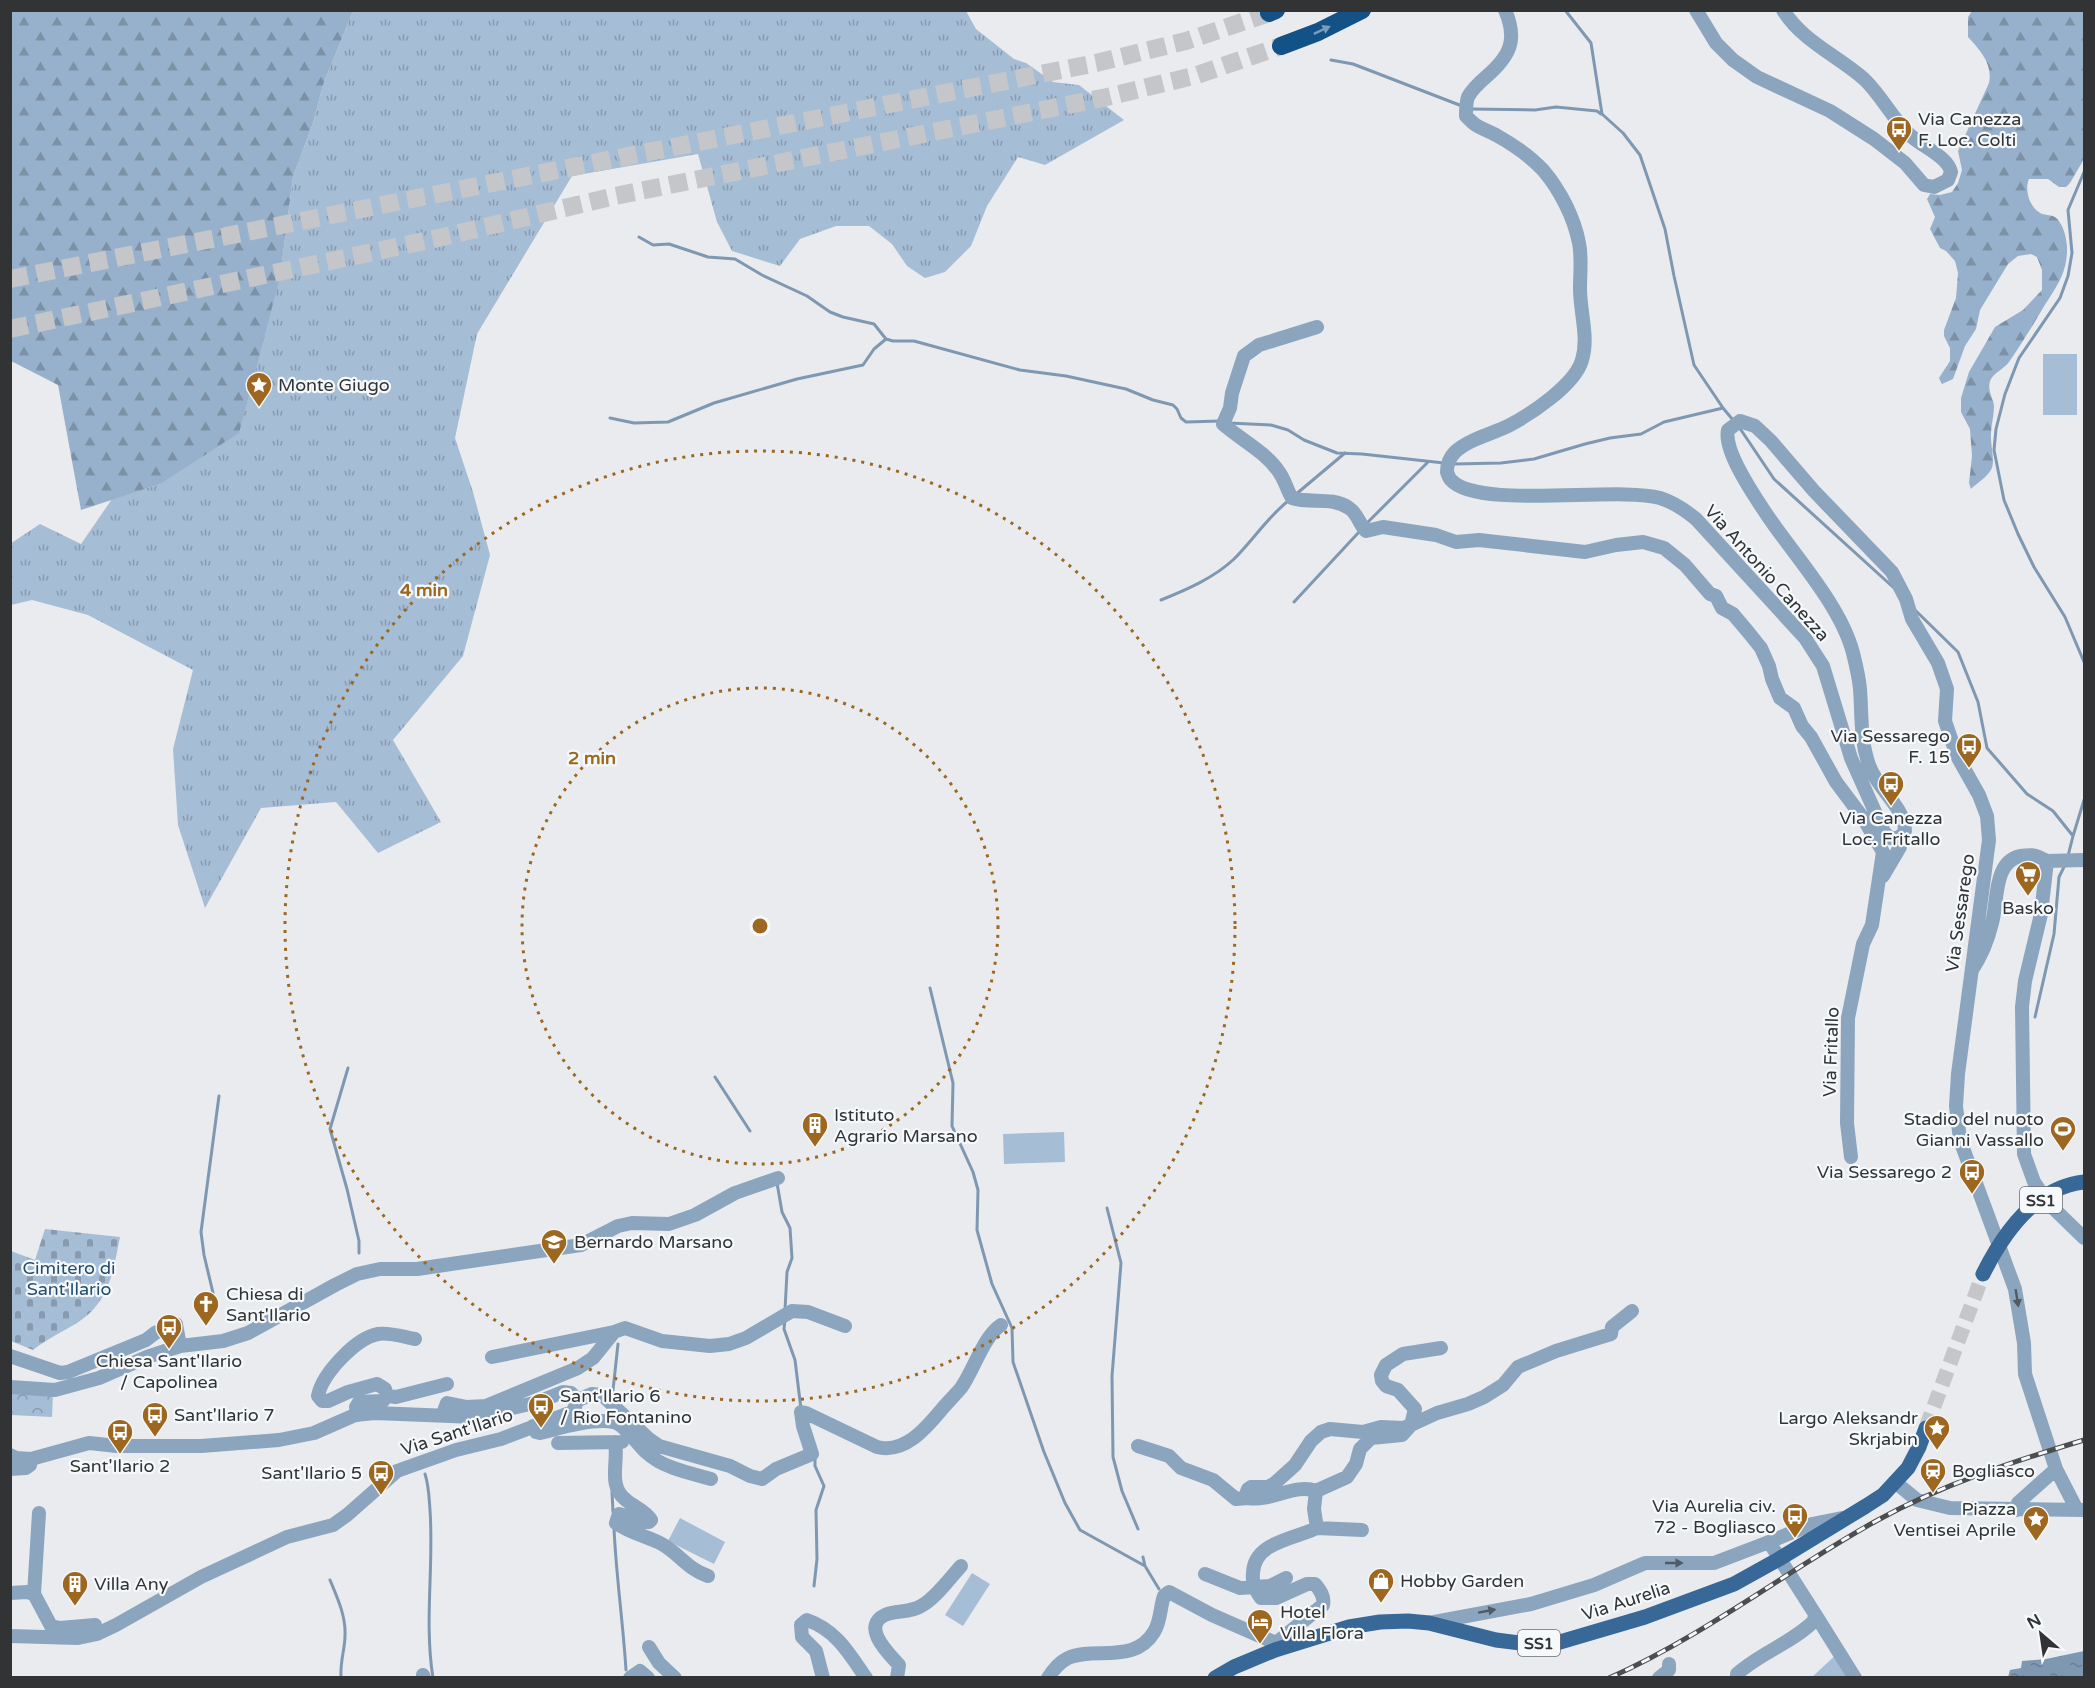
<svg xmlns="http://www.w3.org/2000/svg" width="2095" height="1688" viewBox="0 0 2095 1688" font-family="'Varela Round',sans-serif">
  <defs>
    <pattern id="grass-tufts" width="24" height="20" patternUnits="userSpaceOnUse" patternTransform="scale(1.5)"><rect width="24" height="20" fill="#a6bdd6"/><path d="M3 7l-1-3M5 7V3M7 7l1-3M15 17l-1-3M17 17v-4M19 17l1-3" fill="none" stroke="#889aae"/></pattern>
    <pattern id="forest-firs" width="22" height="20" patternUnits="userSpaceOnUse" patternTransform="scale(1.5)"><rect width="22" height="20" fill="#97b1cc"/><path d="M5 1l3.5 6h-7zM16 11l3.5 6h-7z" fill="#7c91a6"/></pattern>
    <pattern id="cemetery-stones" width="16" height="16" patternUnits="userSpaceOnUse" patternTransform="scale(1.5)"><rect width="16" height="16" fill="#a6bdd6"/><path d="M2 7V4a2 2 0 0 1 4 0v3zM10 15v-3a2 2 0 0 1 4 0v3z" fill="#889aae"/></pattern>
    <pattern id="park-crowns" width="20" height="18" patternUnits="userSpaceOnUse" patternTransform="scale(1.5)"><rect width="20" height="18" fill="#a6bdd6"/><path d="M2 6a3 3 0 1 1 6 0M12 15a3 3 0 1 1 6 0" fill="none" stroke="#889aae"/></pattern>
    <pattern id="water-ripples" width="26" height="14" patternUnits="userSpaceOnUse" patternTransform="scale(1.5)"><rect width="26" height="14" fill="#7f98b2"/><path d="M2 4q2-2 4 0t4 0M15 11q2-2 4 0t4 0" fill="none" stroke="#697d92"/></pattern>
  </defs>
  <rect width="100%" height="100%" fill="#e9ebee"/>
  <path fill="url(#grass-tufts)" d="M353 11H966L976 29 1014 59 1026 63 1053 82 1079 85 1124 120 1045 165 1018 157 987 206 971 246 945 272 925 278 907 266 892 244 869 226H836L800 239 780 266 732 251 717 222 698 154 572 176 477 334 455 438 473 492 490 555 463 656 393 740 441 822 378 853 336 802 261 808 205 908 178 825 173 749 193 670 88 615 32 600 11 605 10 544 40 524 81 544 112 499 160 484 280 277 293 177 313 123 323 85Z"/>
  <path fill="url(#forest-firs)" d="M10 11H353L323 85 313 123 293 177 280 277 239 433 160 484 81 510 58 385 11 361Z
    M1972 11H2084V159L2070 183 2066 187H2059L2048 179H2029C2024 190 2030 209 2042 214 2046 215 2051 215 2055 217 2063 223 2066 236 2067 246 2068 273 2056 287 2043 308 2032 327 2021 344 2009 362 2004 369 1993 373 1990 381 1987 392 1994 398 1994 407 1994 416 1991 425 1991 434 1990 445 1996 461 1991 470 1986 478 1977 483 1971 489L1969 483 1972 456 1970 429 1961 412V398L1969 372 1995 327 2023 310 2042 290V270L2037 257 2031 254 2018 256 2008 264 1980 310 1976 329 1965 346 1953 379 1942 384 1939 378 1950 361V348L1944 336V330L1956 298 1958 273 1955 261 1946 251 1940 248 1930 229 1935 217 1927 199 1930 194 1940 195 1952 192 1958 183 1962 170 1958 151 1989 83C1993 64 1980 50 1968 37V17Z"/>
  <path fill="url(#cemetery-stones)" d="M45 1229 120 1237C113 1271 110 1302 77 1323 62 1332 47 1339 33 1350L11 1341V1251L35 1260Z"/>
  <path fill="url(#park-crowns)" d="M11 1392 53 1394 52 1417 11 1415Z"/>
  <path fill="#a6bdd6" d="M2043 354H2077V415H2043Z
    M1064 1132 1065 1162 1004 1164 1003 1134Z
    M680 1518 725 1542 714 1564 668 1541Z
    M972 1573 990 1584 963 1626 945 1615Z
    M1839 1652 1850 1678H1811Z"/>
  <path fill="url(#water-ripples)" d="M2084 1651V1677H2008L2010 1670 2021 1668 2022 1661 2046 1659Z"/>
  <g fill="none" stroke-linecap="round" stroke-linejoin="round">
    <path stroke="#7f98b2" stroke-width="3" d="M1565 10 1591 43 1602 114 1623 133 1640 155 1665 229 1674 276 1694 365 1723 408 1733 420
      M1331 60 1353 64 1462 106
      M1471 109 1535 110 1556 107 1597 111 1601 114
      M2084 172 2068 210 2072 253 2068 276 2060 298 2019 358 2005 394 1996 429 1994 450 2004 500 2018 534 2034 567 2065 617 2084 662
      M639 237 653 245 669 244 708 257 735 259 762 275 807 296 830 312 843 317 874 324 886 339 893 341H914L1020 370 1066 376 1126 389 1153 400 1173 405 1177 409 1181 418 1186 422 1220 421
      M610 418 634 423 668 422 714 403 797 379 863 365 874 349 886 339
      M1229 423 1271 425 1288 430 1304 440 1337 453 1362 454 1444 463
      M1739 427 1774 479 1894 588
      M1454 464 1501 463 1534 459 1585 444 1610 438 1641 434 1664 422 1723 408
      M1295 495 1345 453
      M1366 524 1428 462
      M1161 600C1186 590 1214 578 1234 559 1253 540 1267 518 1288 501
      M1294 602 1359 532
      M1915 610 1958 652 1978 702 1987 748 2027 794 2053 811 2073 836 2068 856
      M2073 836 2084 800
      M930 988 953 1083 952 1126 973 1172 978 1190 977 1230 992 1284 1012 1328 1013 1362 1044 1452 1065 1503 1080 1530 1145 1566 1159 1589
      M2035 1017 2054 934 2059 877 2065 865
      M348 1068 330 1129 347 1189 359 1241V1253
      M715 1077 750 1131
      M777 1183 782 1212 790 1228 792 1258 787 1272 785 1310
      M1107 1208 1121 1263 1112 1376 1113 1457 1122 1491 1138 1529
      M214 1297 204 1255 201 1232 219 1096
      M785 1319 784 1329 795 1360 801 1409
      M612 1399 618 1344
      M425 1474C429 1486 429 1498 430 1510 434 1566 424 1622 433 1678
      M612 1492 613 1512
      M614 1528C616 1575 623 1622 626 1670
      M1143 1557 1145 1566
      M330 1580C337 1597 346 1616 345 1635 345 1650 340 1660 341 1678
      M814 1586 817 1559 816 1510 824 1486 815 1466V1459"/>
    <path stroke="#c4c6c9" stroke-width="15" stroke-dasharray="15 8" stroke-linecap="butt" d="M1926 1428 1983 1274"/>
    <path stroke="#c4c6c9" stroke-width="18" stroke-dasharray="18 9" stroke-linecap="butt" d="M10 279 1096 63 1186 41 1269 13
      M10 329 434 239 615 196 1107 97 1197 75 1281 46"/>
    <path stroke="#8ba5bf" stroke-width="14" d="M1505 10C1518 40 1510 56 1487 76 1480 82 1472 89 1468 97 1466 102 1466 110 1466 116 1478 129 1481 127 1496 135 1512 144 1530 156 1543 170 1560 190 1574 217 1579 243 1582 257 1580 274 1580 288 1580 313 1589 337 1582 360 1575 385 1531 414 1508 426 1492 434 1469 439 1455 452 1450 457 1447 465 1447 472 1448 475 1449 478 1451 480 1478 510 1617 486 1660 498 1673 502 1685 510 1696 519L1805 638 1823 666 1851 758 1884 832 1890 838H1899L1905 831C1905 807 1877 789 1869 765 1860 740 1862 715 1860 689 1859 677 1856 665 1853 653 1841 606 1794 555 1767 515 1755 497 1723 451 1728 430L1740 421 1755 426 1771 441 1814 491 1892 572 1906 599 1912 619 1938 663 1947 689 1945 721 1957 756 1979 795 1987 816 1989 840 1958 1074 1956 1106 1960 1140 2015 1289 2024 1343 2025 1374 2056 1469 2077 1510
      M1696 10 1716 43 1733 60 1757 77 1830 111 1874 139 1905 163 1924 185 1934 187 1948 180 1951 172C1948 157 1923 147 1911 136 1893 120 1882 96 1864 79 1838 56 1802 41 1783 10
      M1317 327 1259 345 1244 356 1232 393 1230 408 1223 424C1241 440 1266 452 1279 472 1285 480 1287 490 1292 498 1311 504 1332 496 1349 508 1358 514 1359 524 1366 531L1383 527 1436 535 1456 542 1479 540 1585 552 1616 545 1643 542 1664 548 1685 565 1710 594 1716 596 1722 608 1733 614 1749 633 1761 648 1769 666 1772 679 1780 698 1794 708 1802 726 1811 737 1836 782 1863 818 1883 852 1872 925 1863 944 1848 1018 1847 1123 1851 1157
      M2047 861 2084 860
      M1883 876 1900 847 1899 838
      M1972 970C1982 955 1988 940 1992 923 1998 902 1993 861 2021 856 2033 854 2036 855 2047 861L2041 914 2025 981 2022 1007 2024 1154 2034 1182 2048 1203 2084 1238
      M1441 1348 1403 1354 1386 1365 1381 1375 1382 1381 1386 1386 1398 1390 1415 1409 1411 1425 1403 1428 1381 1427 1363 1432 1330 1429 1321 1432 1311 1441 1295 1465 1275 1483 1268 1487H1251L1248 1489 1246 1494 1248 1498C1272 1502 1295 1483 1316 1491L1347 1477 1356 1464 1360 1449 1371 1438 1402 1435 1411 1425 1437 1413 1468 1404 1484 1397 1503 1385 1518 1367 1556 1351 1611 1334 1612 1327 1632 1311
      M10 1356 60 1373 68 1372 146 1340 155 1333 176 1324 180 1346
      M492 1357 614 1332
      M10 1387 55 1390 99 1378 147 1357 180 1346 223 1341 248 1333 335 1285 357 1274 380 1269H417L581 1245 618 1226 632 1223 669 1224 695 1215 735 1193 778 1178
      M387 1396 385 1389 377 1384 348 1392 328 1401H322L318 1396C322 1374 356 1338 378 1334 389 1332 404 1337 415 1339
      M576 1401 592 1394 602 1395 649 1439 659 1446 730 1466 750 1476 762 1479 776 1469 812 1454 803 1426 801 1412 806 1413 877 1447C905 1454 926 1428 942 1409 948 1402 955 1395 961 1388 974 1370 983 1337 1001 1325
      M443 1414 447 1403 467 1407 486 1406 578 1368 593 1358 614 1332 625 1328 662 1341 710 1346 729 1344 746 1338 792 1311 808 1312 845 1326
      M358 1415 356 1407 359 1402 383 1401 387 1396 396 1397 447 1384
      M533 1426 536 1432 540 1433C560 1428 593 1418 614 1422 624 1424 638 1445 647 1453 663 1468 690 1473 711 1479
      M615 1442C619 1461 607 1486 626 1500 634 1507 646 1511 651 1520L649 1522H645L619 1514 616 1523C630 1533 646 1536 660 1543 679 1553 687 1569 708 1576
      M558 1443 622 1442
      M1138 1446 1169 1456 1181 1468 1213 1480 1236 1499 1248 1498
      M10 1455 16 1458 31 1459 89 1443 117 1446H201L279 1440 314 1433 355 1415 375 1413 475 1417 538 1402 563 1392 571 1393C578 1399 577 1405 572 1412L501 1439 456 1450 397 1471 347 1515 333 1525 287 1537 201 1577 116 1625 97 1634 78 1638 10 1636
      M10 1469 26 1468 30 1465 31 1459
      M1895 1482 1917 1500 1950 1508 2083 1510
      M2017 1510 2018 1503 2056 1469
      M39 1513 34 1594 51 1626 60 1628 95 1625 97 1634
      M1317 1528 1362 1530
      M1205 1574 1240 1588 1270 1586 1286 1578
      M10 1593 27 1592 34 1594
      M1815 1614 1855 1678
      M1429 1623 1531 1604 1594 1585 1645 1563H1714L1769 1542
      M649 1647 659 1663 675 1678
      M1275 1650 1276 1643 1323 1605C1325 1597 1320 1590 1315 1584H1307L1276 1598H1261C1254 1588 1252 1584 1253 1573 1254 1542 1294 1539 1317 1528L1314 1509 1316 1491
      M423 1675 424 1678
      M630 1678 640 1671 648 1678
      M823 1678 816 1651 802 1637 801 1625 807 1620C836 1630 849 1653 866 1678
      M897 1678 899 1665C890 1655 860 1627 885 1615 896 1610 910 1613 921 1606 935 1599 950 1578 961 1566
      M1048 1678C1053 1670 1060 1662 1068 1658 1094 1646 1134 1665 1154 1632 1161 1621 1160 1607 1164 1596L1169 1592 1212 1615 1276 1643
      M1659 1678 1669 1670V1664
      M1737 1678V1674C1760 1653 1792 1643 1814 1621L1815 1614 1769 1542 1812 1524 1842 1518"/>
    <path stroke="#386897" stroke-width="15" d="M1983 1274C2003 1234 2036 1187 2084 1182
      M1215 1678 1234 1667 1275 1650 1349 1627 1380 1622 1408 1621 1429 1623 1496 1640 1528 1644 1560 1642 1645 1617 1734 1584 1779 1559 1866 1506 1883 1495 1908 1468 1919 1447 1926 1428"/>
    <path stroke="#125287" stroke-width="18" d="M1269 13 1276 10
      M1281 46 1318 32 1362 10"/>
    <g stroke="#4c4d4e" stroke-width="5">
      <path id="rail" d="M1609 1678C1704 1636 1786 1571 1876 1521 1943 1484 2012 1462 2084 1440"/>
    </g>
    <use href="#rail" stroke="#f6f9fb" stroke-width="3" stroke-dasharray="9" stroke-linecap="butt"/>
  </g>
  <defs><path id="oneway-solid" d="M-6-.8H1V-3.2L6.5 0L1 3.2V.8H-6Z" transform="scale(1.5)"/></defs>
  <use fill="#799dbb" href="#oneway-solid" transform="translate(1322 30) rotate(-25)"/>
  <g fill="#515b65">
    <use href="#oneway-solid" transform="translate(2017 1298) rotate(81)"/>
    <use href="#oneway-solid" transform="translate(1674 1563)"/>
    <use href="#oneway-solid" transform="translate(1487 1611) rotate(-10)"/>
  </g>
  <g fill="none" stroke="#9d6720" stroke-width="3" stroke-dasharray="3 6">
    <circle cx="760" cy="926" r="238"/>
    <circle cx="760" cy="926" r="475"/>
  </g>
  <defs>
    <g id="bus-pin" transform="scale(1.35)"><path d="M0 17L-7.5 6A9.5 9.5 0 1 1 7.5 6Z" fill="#9d6720" stroke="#f6f9fb"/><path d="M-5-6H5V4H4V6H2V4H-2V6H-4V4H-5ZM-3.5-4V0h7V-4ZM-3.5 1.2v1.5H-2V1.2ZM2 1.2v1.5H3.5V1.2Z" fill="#fff"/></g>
    <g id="sight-pin" transform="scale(1.35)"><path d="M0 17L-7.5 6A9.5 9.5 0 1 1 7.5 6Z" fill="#9d6720" stroke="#f6f9fb"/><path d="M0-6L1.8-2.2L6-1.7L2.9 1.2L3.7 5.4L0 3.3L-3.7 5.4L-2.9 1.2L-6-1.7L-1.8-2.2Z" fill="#fff"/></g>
    <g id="supermarket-pin" transform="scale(1.35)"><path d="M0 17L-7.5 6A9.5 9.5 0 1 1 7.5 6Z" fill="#9d6720" stroke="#f6f9fb"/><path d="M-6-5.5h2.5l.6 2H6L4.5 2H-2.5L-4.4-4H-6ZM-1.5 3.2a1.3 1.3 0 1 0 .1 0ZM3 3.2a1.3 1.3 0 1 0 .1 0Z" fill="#fff"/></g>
    <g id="building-pin" transform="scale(1.35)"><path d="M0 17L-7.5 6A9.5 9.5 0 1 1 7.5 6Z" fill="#9d6720" stroke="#f6f9fb"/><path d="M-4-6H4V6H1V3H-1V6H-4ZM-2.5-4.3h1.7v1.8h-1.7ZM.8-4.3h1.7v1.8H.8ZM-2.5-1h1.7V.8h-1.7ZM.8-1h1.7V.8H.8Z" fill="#fff"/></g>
    <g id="stadium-pin" transform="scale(1.35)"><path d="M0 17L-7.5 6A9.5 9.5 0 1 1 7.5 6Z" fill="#9d6720" stroke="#f6f9fb"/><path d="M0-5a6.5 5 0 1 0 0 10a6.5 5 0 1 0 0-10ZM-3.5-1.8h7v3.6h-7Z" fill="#fff"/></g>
    <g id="school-pin" transform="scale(1.35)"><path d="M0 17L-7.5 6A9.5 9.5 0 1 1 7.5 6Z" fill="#9d6720" stroke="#f6f9fb"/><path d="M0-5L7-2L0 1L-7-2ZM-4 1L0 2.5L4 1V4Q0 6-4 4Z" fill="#fff"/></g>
    <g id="church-pin" transform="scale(1.35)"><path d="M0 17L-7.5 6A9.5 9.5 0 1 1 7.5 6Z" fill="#9d6720" stroke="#f6f9fb"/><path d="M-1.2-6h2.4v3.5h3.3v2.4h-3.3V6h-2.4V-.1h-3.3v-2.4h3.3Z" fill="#fff"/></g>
    <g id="station-pin" transform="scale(1.35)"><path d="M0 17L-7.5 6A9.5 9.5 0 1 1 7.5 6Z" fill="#9d6720" stroke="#f6f9fb"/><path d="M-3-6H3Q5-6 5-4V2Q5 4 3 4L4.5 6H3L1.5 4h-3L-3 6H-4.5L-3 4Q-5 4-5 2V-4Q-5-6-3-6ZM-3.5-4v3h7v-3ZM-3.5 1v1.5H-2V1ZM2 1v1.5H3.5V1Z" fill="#fff"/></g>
    <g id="shop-pin" transform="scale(1.35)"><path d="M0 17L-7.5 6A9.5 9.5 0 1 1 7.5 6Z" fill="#9d6720" stroke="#f6f9fb"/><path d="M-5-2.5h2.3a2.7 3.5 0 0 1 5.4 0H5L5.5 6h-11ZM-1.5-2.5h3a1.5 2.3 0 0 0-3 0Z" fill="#fff"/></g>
    <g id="hotel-pin" transform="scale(1.35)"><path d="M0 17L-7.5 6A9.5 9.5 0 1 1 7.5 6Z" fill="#9d6720" stroke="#f6f9fb"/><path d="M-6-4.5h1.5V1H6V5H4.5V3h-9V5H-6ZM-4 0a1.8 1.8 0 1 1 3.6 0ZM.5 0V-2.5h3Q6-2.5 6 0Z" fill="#fff"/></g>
  </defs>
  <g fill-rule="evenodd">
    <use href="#bus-pin" x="1899" y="129"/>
    <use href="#sight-pin" x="259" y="385"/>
    <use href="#bus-pin" x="1969" y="746"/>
    <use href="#bus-pin" x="1891" y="784"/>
    <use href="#supermarket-pin" x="2028" y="874"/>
    <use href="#building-pin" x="815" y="1125"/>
    <use href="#stadium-pin" x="2063" y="1129"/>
    <use href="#bus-pin" x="1972" y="1172"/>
    <use href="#school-pin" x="554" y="1242"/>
    <use href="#church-pin" x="206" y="1304"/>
    <use href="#bus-pin" x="169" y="1327"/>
    <use href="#bus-pin" x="541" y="1406"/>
    <use href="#bus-pin" x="155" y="1415"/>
    <use href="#sight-pin" x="1937" y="1428"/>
    <use href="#bus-pin" x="120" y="1432"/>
    <use href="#station-pin" x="1933" y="1471"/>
    <use href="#bus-pin" x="381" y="1473"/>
    <use href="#bus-pin" x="1795" y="1516"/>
    <use href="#sight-pin" x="2036" y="1519"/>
    <use href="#shop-pin" x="1381" y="1581"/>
    <use href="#building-pin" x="75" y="1584"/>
    <use href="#hotel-pin" x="1260" y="1622"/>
  </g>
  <g text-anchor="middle" stroke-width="4.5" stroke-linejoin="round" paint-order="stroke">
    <g fill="#f6f9fb" stroke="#6d6e70" stroke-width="1.5">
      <rect x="2020" y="1187" width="42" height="26" rx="4.5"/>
      <rect x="1518" y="1630" width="42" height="26" rx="4.5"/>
    </g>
    <g font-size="16" font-weight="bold" fill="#323334">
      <text x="2041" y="1206">SS1</text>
      <text x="1539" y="1649">SS1</text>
    </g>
    <g font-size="18" fill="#323334" stroke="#f6f9fb" text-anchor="start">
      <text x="1918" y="125">Via Canezza<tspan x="1918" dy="21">F. Loc. Colti</tspan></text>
      <text x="278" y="391">Monte Giugo</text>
      <text x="1950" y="742" text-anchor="end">Via Sessarego<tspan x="1950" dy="21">F. 15</tspan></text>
      <text x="1891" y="824" text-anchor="middle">Via Canezza<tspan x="1891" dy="21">Loc. Fritallo</tspan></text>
      <text x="2028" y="914" text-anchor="middle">Basko</text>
      <text x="834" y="1121">Istituto<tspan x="834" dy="21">Agrario Marsano</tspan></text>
      <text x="2044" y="1125" text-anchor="end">Stadio del nuoto<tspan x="2044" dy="21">Gianni Vassallo</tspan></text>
      <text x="1952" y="1178" text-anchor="end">Via Sessarego 2</text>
      <text x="574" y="1248">Bernardo Marsano</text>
      <text x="226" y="1300">Chiesa di<tspan x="226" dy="21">Sant'Ilario</tspan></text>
      <text x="169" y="1367" text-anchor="middle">Chiesa Sant'Ilario<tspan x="169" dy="21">/ Capolinea</tspan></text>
      <text x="560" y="1402">Sant'Ilario 6<tspan x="560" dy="21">/ Rio Fontanino</tspan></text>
      <text x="174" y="1421">Sant'Ilario 7</text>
      <text x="1918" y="1424" text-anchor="end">Largo Aleksandr<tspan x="1918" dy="21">Skrjabin</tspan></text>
      <text x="120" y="1472" text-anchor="middle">Sant'Ilario 2</text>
      <text x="1952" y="1477">Bogliasco</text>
      <text x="362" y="1479" text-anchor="end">Sant'Ilario 5</text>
      <text x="1776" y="1512" text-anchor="end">Via Aurelia civ.<tspan x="1776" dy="21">72 - Bogliasco</tspan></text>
      <text x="2016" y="1515" text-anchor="end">Piazza<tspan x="2016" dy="21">Ventisei Aprile</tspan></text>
      <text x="1400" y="1587">Hobby Garden</text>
      <text x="94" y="1590">Villa Any</text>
      <text x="1280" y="1618">Hotel<tspan x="1280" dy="21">Villa Flora</tspan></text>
    </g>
    <g font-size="18" fill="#323334" stroke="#f6f9fb">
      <text transform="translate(1767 573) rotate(48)" y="6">Via Antonio Canezza</text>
      <text transform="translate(1960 913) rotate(-82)" y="6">Via Sessarego</text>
      <text transform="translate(1831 1052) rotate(-88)" y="6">Via Fritallo</text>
      <text transform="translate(457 1432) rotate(-18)" y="6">Via Sant'Ilario</text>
      <text transform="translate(1626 1601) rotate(-18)" y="6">Via Aurelia</text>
    </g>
    <g font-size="18" fill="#244c71" stroke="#f6f9fb">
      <text x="69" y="1274">Cimitero di<tspan x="69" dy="21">Sant'Ilario</tspan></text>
    </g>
  </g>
  <circle cx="760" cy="926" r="9" fill="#9d6720" stroke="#f6f9fb" stroke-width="3"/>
  <g font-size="18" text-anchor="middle" font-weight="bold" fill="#9d6720" stroke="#f6f9fb" stroke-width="4.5" stroke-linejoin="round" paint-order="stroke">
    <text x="424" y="596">4 min</text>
    <text x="592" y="764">2 min</text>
  </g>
  <rect width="2095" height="1688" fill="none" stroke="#323334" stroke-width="24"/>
  <g transform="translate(2041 1634) rotate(331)" stroke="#f6f9fb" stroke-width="4.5" paint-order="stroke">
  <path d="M0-4.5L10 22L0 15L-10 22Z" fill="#323334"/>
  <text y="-9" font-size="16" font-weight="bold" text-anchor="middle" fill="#323334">N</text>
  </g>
</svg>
